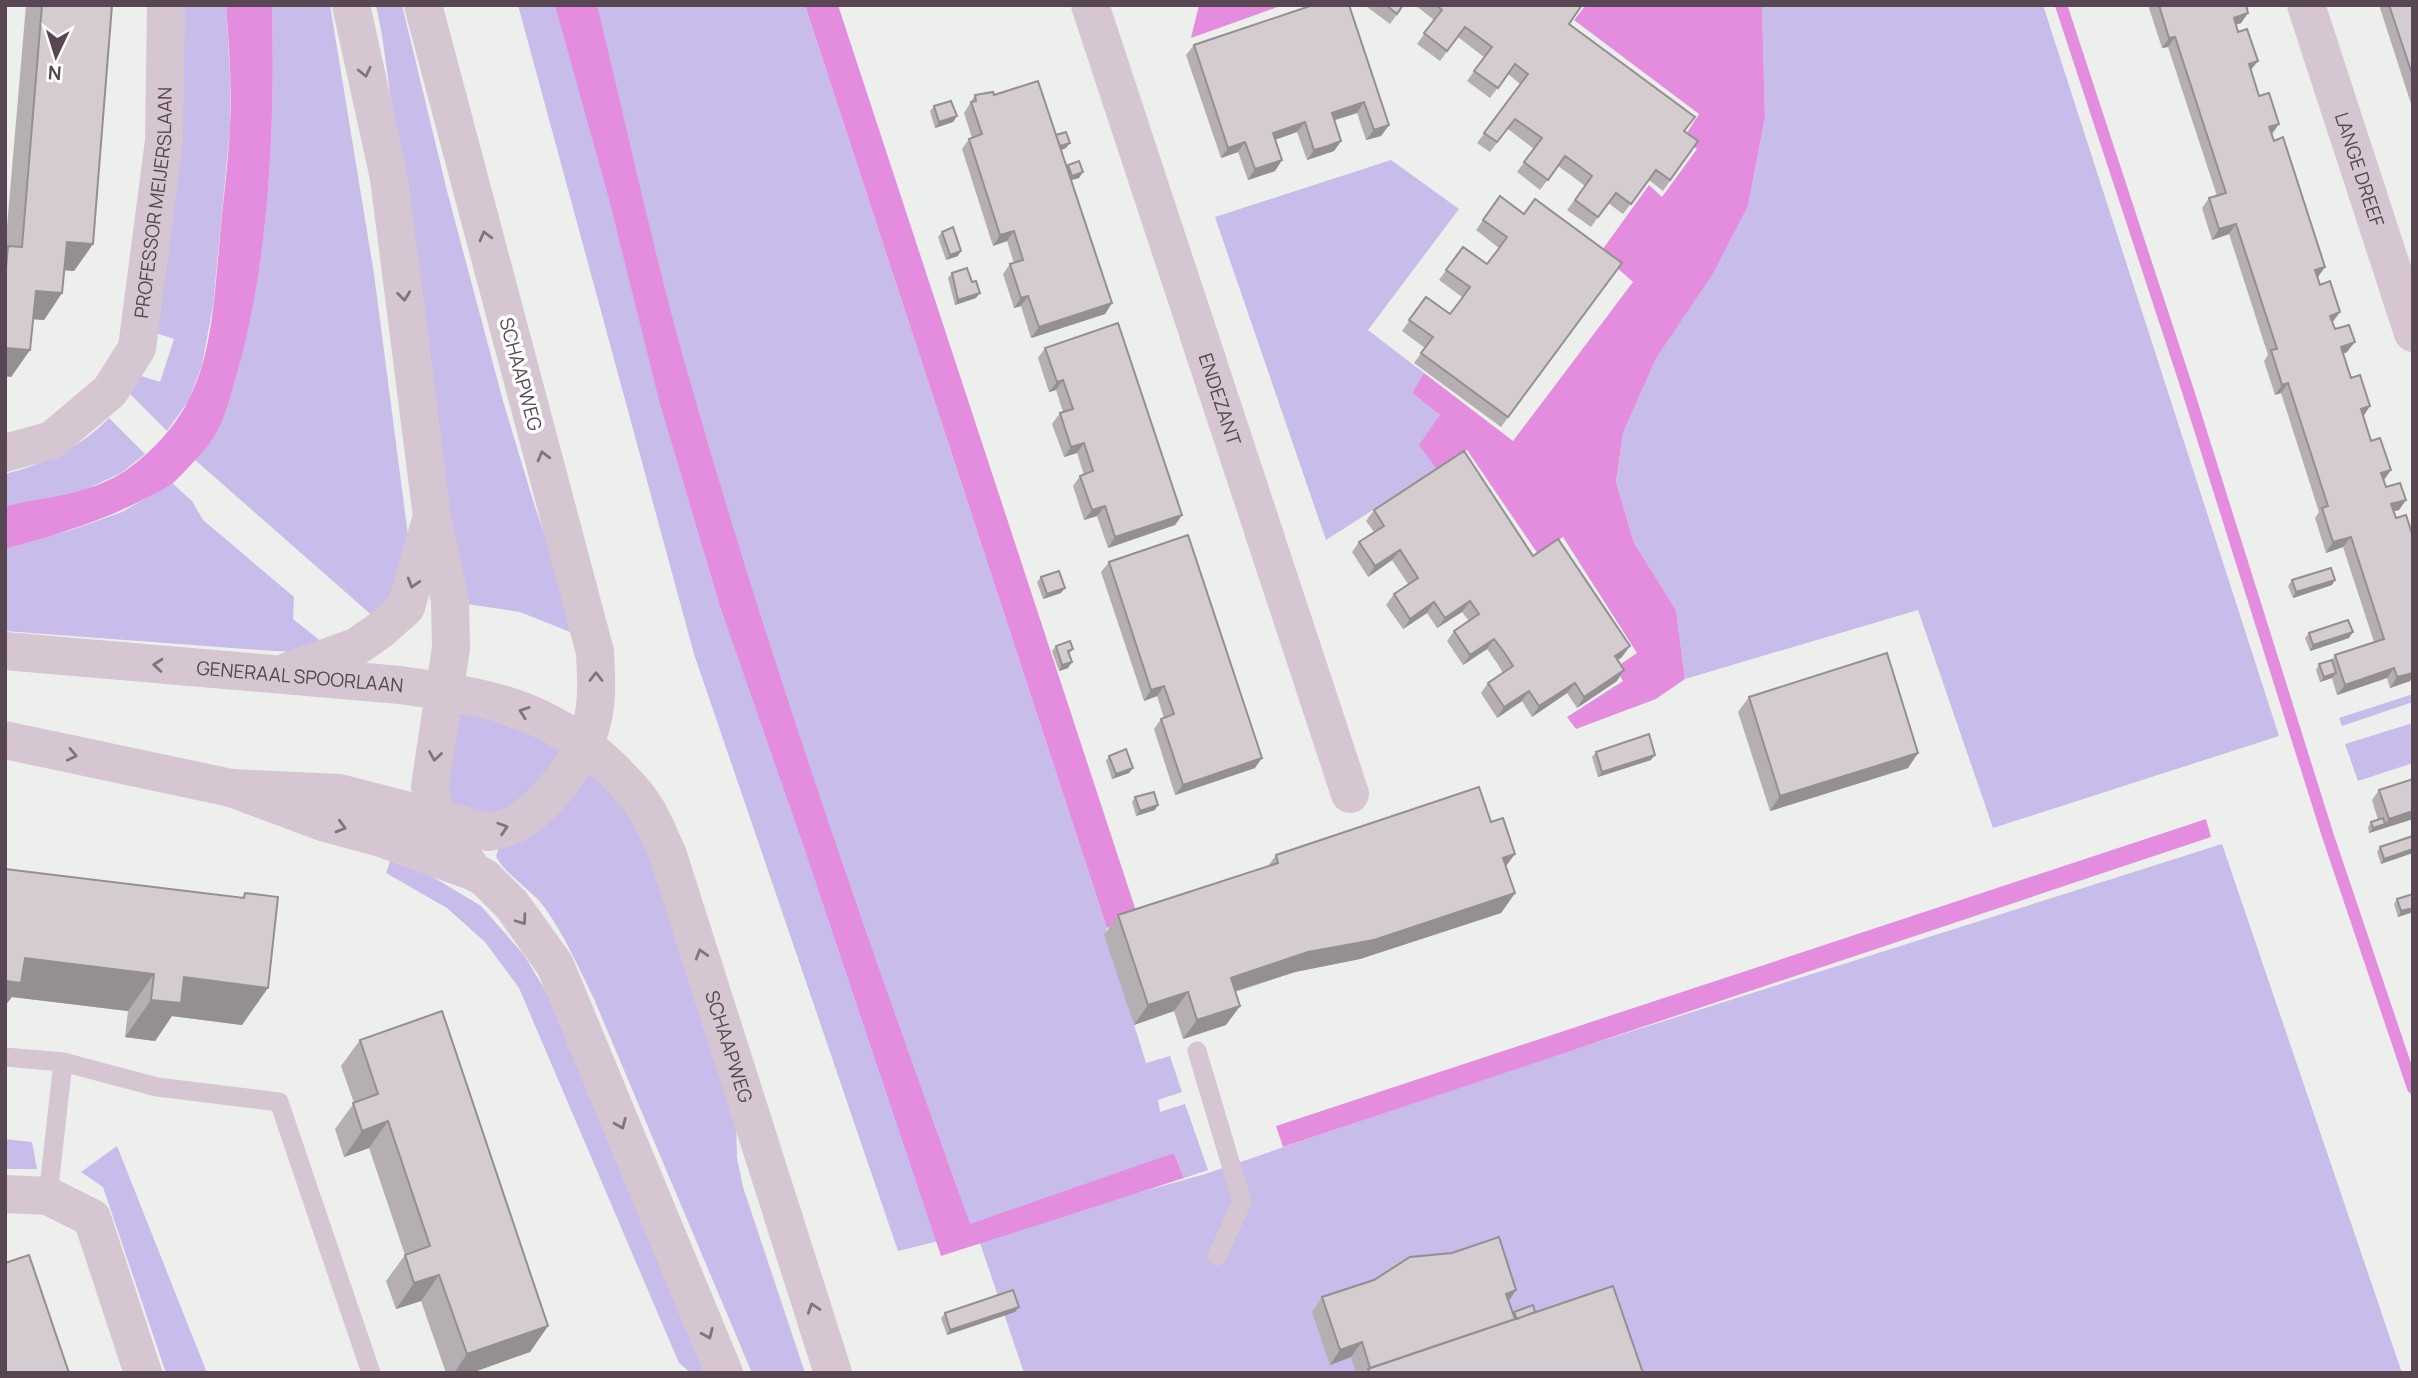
<svg xmlns="http://www.w3.org/2000/svg" width="2418" height="1378" viewBox="0 0 2418 1378" font-family="Manrope,sans-serif">
  <rect width="100%" height="100%" fill="#ecefec"/>
  <path fill="#c7bcea" d="M182 5H226L230 74V128L213 306 202 365 189 400 167 431 126 390 138 375 160 382 174 339 156 333Z
    M272 5H330L374 274 410 551 398 593 375 618 194 459C200 452 208 446 212 439 226 418 231 393 238 369 270 255 275 123 272 5Z
    M376 5H402L447 191 503 401 534 504 568 602 575 634 520 612 461 603 382 35Z
    M518 5H805L1107 928 1106 934 1146 1063 1170 1056 1182 1092 1158 1100 1160 1112 1185 1104 1208 1170 1184 1178 1174 1153 951 1238 898 1251 694 654Z
    M1762 5H2043L2279 736 1993 828 1918 610 1685 679 1676 610 1634 543 1616 483 1623 433 1656 357 1713 274 1748 206 1765 117Z
    M1391 160 1459 209 1368 330 1424 373 1412 393 1440 415 1437 469 1326 540 1215 217Z
    M109 418 145 454 121 473 78 493 5 506V474C45 464 80 448 109 418Z
    M172 483 192 501 203 520 294 597 293 619 328 647 309 652 274 651 5 631V549L74 529 122 512Z
    M2413 694V702L2342 726 2339 718Z
    M455 707 563 746 554 773 498 819 449 802 442 781Z
    M2413 723V763L2358 781 2345 744Z
    M580 769 603 780 646 839 736 1121 737 1158 743 1187 805 1373H752L594 999C579 968 565 936 545 908 531 889 508 877 496 857L499 847Z
    M2222 844 2402 1373H1024L978 1237 1202 1175 1519 1067Z
    M393 853 481 906 524 955 554 1005 709 1373H691L679 1363 519 988 485 942 447 908 386 873Z
    M5 1139 32 1142 37 1169H5Z
    M117 1146 207 1373H166L103 1187 81 1172Z"/>
  <path fill="#e48ddf" d="M226 5H272C275 123 270 256 238 370 231 393 226 419 212 440 205 450 183 474 173 483 166 488 157 492 150 496 104 521 55 535 5 549V506C45 497 86 495 122 473 148 456 176 427 189 399 212 354 214 298 219 249 222 208 228 168 230 127 232 86 229 46 226 5Z
    M555 5H597C628 132 655 260 691 385 772 669 870 947 970 1224L1174 1153 1184 1178 941 1256 805 850 720 606 659 400 609 199Z
    M805 5H838L1138 917 1107 928Z
    M1199 5H1283L1191 38Z
    M1586 5H1762L1765 117 1748 206 1713 274 1656 358 1623 433 1616 482 1634 543 1676 610 1685 679 1656 699 1576 729 1567 717 1623 681 1615 668 1637 653 1563 537 1538 554 1467 450 1437 469 1419 445 1440 415 1412 393 1424 373 1513 441 1633 282 1600 253 1649 185 1662 197 1697 149 1683 139 1699 114 1574 20Z
    M2206 819 2211 837 1283 1147 1276 1126Z"/>
  <g fill="none" stroke-linecap="round" stroke-linejoin="round">
    <path stroke="#e48ddf" stroke-width="12" d="M2061 5 2188 391 2328 836 2413 1088"/>
    <path stroke="#d5c6d1" stroke-width="19" d="M1197 1051 1242 1202 1217 1256
      M5 1057 63 1062 157 1087 279 1102 371 1373
      M48 1196 63 1062"/>
    <g stroke="#d5c6d1" stroke-width="38">
      <path id="s1" d="M1090 5 1350 794"/>
      <path id="s2" d="M2306 5 2413 333"/>
      <path id="s3" d="M5 453 52 440 110 391 137 348 164 141 166 5"/>
      <path d="M5 1194 48 1196 92 1218 143 1373"/>
    </g>
    <g stroke="#d5c6d1" stroke-width="38">
      <path d="M351 5 389 178 432 517 450 601 451 648 430 786 437 820 474 872 485 878 512 905 555 965 724 1373"/>
      <path id="s4" d="M5 651 400 685C485 697 544 705 610 767 625 782 640 797 650 816 657 829 662 842 668 855L833 1373"/>
      <path d="M289 671 356 647 379 631 406 607 430 523"/>
      <path d="M5 740 231 788 325 823 381 838 474 872"/>
      <path d="M231 788 339 793 489 832C498 830 507 828 515 824 547 806 584 758 592 722 598 699 596 675 595 652L423 5"/>
    </g>
  </g>
  <path fill="#b6afb2" d="M26 5H112L93 244 74 271 64 270 62 293 44 320 33 319 30 350 11 377 5 376V250Z
    M1313 5 1389 125 1381 136 1366 140 1357 113 1335 120 1341 141 1334 151 1307 160 1297 132 1275 140 1282 160 1275 171 1248 180 1238 152 1221 158 1186 55 1194 45Z
    M1368 5H1404L1390 24 1367 7Z
    M1415 5H1582L1569 24 1685 131 1698 141 1663 191 1649 180 1623 214 1608 203 1591 227 1567 210 1585 186 1572 176 1558 166 1540 190 1517 172 1534 149 1508 129 1490 152 1477 143 1520 84 1508 74 1490 98 1467 81 1484 57 1458 37 1440 61 1417 44 1434 20Z
    M2148 5H2246L2248 13 2241 23 2236 25 2332 323 2335 329 2347 352 2343 354 2386 487 2406 500 2399 510 2394 511 2410 681 2390 688 2387 678 2337 695 2332 678 2320 682 2316 670 2319 664 2332 660 2335 655 2374 642 2343 547 2326 553 2315 518 2319 512 2281 393 2275 395 2264 361 2268 355 2229 234 2212 240 2202 208 2209 198 2217 196 2168 47 2162 48Z
    M2379 5H2413V110Z
    M975 95H994L1056 135 1066 148 1061 150 1067 167 1068 165 1079 178 1071 180 1112 303 1105 314 1031 338 1021 306 1014 308 1003 274 1010 264 1014 263 1007 241 993 246 962 149 969 139 972 138 964 113Z
    M934 106 957 116 953 122 935 128 930 111Z
    M1500 196 1524 214 1622 263 1501 427 1414 363 1425 348 1402 331 1426 297 1450 314 1462 297 1439 280 1463 247 1487 264 1499 248 1476 230Z
    M942 232 958 256 946 260 938 237Z
    M952 273 976 298 955 305 948 278Z
    M1045 348 1182 515 1175 525 1108 548 1097 516 1084 520 1073 486 1080 476 1084 475 1077 453 1064 457 1052 424 1060 413 1063 412 1056 390 1049 392 1038 358Z
    M1374 510 1533 556 1622 657 1618 660 1617 681 1577 708 1567 693 1532 717 1522 701 1497 718 1481 693 1488 683 1503 673 1497 663 1487 649 1463 665 1447 641 1454 631 1469 621 1462 612 1437 628 1427 613 1403 629 1386 605 1394 594 1408 584 1392 560 1368 577 1352 552 1359 542 1374 532 1366 521Z
    M1109 562 1255 768 1175 795 1154 729 1161 719 1164 718 1157 696 1144 701 1101 572Z
    M1041 577 1061 593 1043 599 1037 582Z
    M2292 580 2332 585 2293 598 2288 586Z
    M2309 633 2349 638 2310 651 2305 638Z
    M1056 646 1073 649 1069 654 1068 668 1059 671 1052 651Z
    M1749 697 1918 753 1908 768 1770 811 1738 712Z
    M1596 752 1651 760 1598 777 1592 757Z
    M1109 756 1133 768 1129 773 1112 779 1106 761Z
    M2379 790 2413 819 2369 833 2368 827 2371 822 2378 820 2372 800Z
    M1135 797 1155 810 1136 816 1132 802Z
    M2413 836 2381 864 2377 852 2380 847Z
    M1276 855 1506 866 1515 893 1501 913 1360 959 1295 972 1235 992 1240 1006 1226 1025 1183 1039 1174 1011 1134 1025 1104 935 1118 915 1268 866Z
    M5 869 242 898 245 893 242 1025 172 1016 155 1041 125 1037 128 1011 12 997Z
    M2397 899 2413 912 2398 917 2394 904Z
    M360 1040 548 1326 530 1352 471 1373H446L421 1301 396 1309 386 1281 405 1255 369 1148 344 1157 335 1129 354 1103 341 1066Z
    M1322 1297 1509 1301 1513 1313 1514 1312H1535L1643 1373H1356L1351 1357 1330 1365 1312 1312Z
    M1019 1307 1015 1312 947 1335 941 1318 945 1313Z"/>
  <path fill="#948f91" d="M2248 13 2241 23 2226 28 2234 18Z
    M2175 37 2168 47 2162 48 2169 38Z
    M2258 61 2250 71 2249 64Z
    M1364 102 1357 113 1325 123 1332 113Z
    M957 116 953 122 935 128 939 122Z
    M1305 122 1297 132 1265 143 1273 133Z
    M2279 124 2272 134 2269 127Z
    M1389 125 1381 136 1366 140 1374 130Z
    M1341 141 1334 151 1307 160 1314 150Z
    M1245 142 1238 152 1221 158 1228 148Z
    M1070 143 1066 148 1057 152 1060 146Z
    M1282 160 1275 171 1248 180 1255 169Z
    M1083 172 1079 178 1068 181 1072 176Z
    M2236 224 2229 234 2212 240 2219 229Z
    M1014 231 1007 241 993 246 1000 235Z
    M67 242 93 244 74 271 48 269Z
    M961 251 958 256 946 260 950 255Z
    M2325 267 2318 277 2315 270Z
    M36 291 62 293 44 320 17 318Z
    M980 293 976 298 955 305 958 300Z
    M1028 296 1021 306 1014 308 1021 298Z
    M1112 303 1105 314 1031 338 1039 327Z
    M2340 312 2332 323 2330 316Z
    M2355 342 2347 352 2333 357 2341 347Z
    M5 348 30 350 11 377 5 376Z
    M1063 380 1056 390 1049 392 1057 382Z
    M2288 383 2281 393 2275 395 2282 385Z
    M2370 406 2363 417 2361 409Z
    M1084 443 1077 453 1064 457 1071 447Z
    M2391 470 2384 480 2381 473Z
    M2406 500 2399 510 2384 514 2391 504Z
    M1105 506 1097 516 1084 520 1092 510Z
    M1182 515 1175 525 1108 548 1115 537Z
    M2351 537 2343 547 2326 553 2333 542Z
    M1400 550 1392 560 1368 577 1375 566Z
    M2335 580 2332 585 2293 598 2296 592Z
    M1065 588 1061 593 1043 599 1047 594Z
    M1470 601 1462 612 1437 628 1445 618Z
    M1434 602 1427 613 1403 629 1410 619Z
    M2353 632 2349 638 2310 651 2313 645Z
    M1494 639 1487 649 1463 665 1470 655Z
    M1630 646 1622 657 1608 667 1615 656Z
    M1072 662 1068 668 1059 671 1062 665Z
    M2394 668 2387 678 2337 695 2345 685Z
    M1624 670 1617 681 1577 708 1584 697Z
    M2336 673 2332 678 2320 682 2324 677Z
    M2413 673V678L2410 681 2390 688 2397 677Z
    M1575 683 1567 693 1532 717 1539 706Z
    M1164 686 1157 696 1144 701 1151 690Z
    M1529 691 1522 701 1497 718 1504 707Z
    M1918 753 1908 768 1770 811 1780 796Z
    M1655 755 1651 760 1598 777 1602 772Z
    M1262 758 1255 768 1175 795 1183 785Z
    M1133 768 1129 773 1112 779 1116 774Z
    M1158 805 1155 810 1136 816 1140 811Z
    M2413 811V819L2369 833 2373 828 2385 824 2389 819Z
    M2413 849V853L2381 864 2384 859Z
    M1515 854 1501 873 1503 858Z
    M1515 893 1501 913 1360 959 1295 972 1217 997 1231 978 1308 952Z
    M2413 908V912L2398 917 2401 911Z
    M25 958 154 974 128 1011 12 997 5 1006V981Z
    M184 977 268 988 242 1025 172 1016 155 1041 125 1037 151 1000Z
    M1188 992 1174 1011 1134 1025 1148 1005Z
    M1240 1006 1226 1025 1183 1039 1197 1020Z
    M388 1121 369 1148 344 1157 362 1131Z
    M439 1275 421 1301 396 1309 414 1283Z
    M1516 1290 1506 1305V1294Z
    M1019 1307 1015 1312 947 1335 950 1330Z
    M548 1326 530 1352 471 1373H454L467 1354Z
    M1362 1342 1351 1357 1330 1365 1340 1350Z"/>
  <path fill="#d4cccf" stroke="#948f91" stroke-width="2" d="M42 5H112L93 244 67 242 62 293 36 291 30 350 5 348V278L8 246 22 247Z
    M1313 5H1349L1389 125 1374 130 1364 102 1332 113 1341 141 1328 146 1314 150 1305 122 1273 133 1282 160 1255 169 1245 142 1228 148 1194 45Z
    M1386 5H1403L1397 14Z
    M1436 5H1582L1569 24 1695 117 1684 131 1698 141 1670 180 1656 170 1631 204 1616 193 1598 217 1575 200 1592 176 1579 166 1565 156 1548 180 1524 162 1542 138 1515 119 1497 142 1484 133 1528 74 1515 64 1498 88 1474 71 1492 47 1465 27 1447 51 1424 33 1442 10Z
    M2159 5H2246L2248 13 2234 18 2238 32 2247 29 2258 61 2249 64 2259 96 2269 93 2279 124 2269 127 2274 141 2283 137 2325 267 2315 270 2320 285 2330 281 2340 312 2330 316 2335 329 2349 325 2355 342 2341 347 2351 378 2360 375 2370 406 2361 409 2371 441 2380 438 2391 470 2381 473 2386 487 2400 483 2406 500 2391 504 2396 518 2406 515 2413 537V673L2397 677 2394 668 2345 685 2335 655 2384 639 2351 537 2333 542 2322 508 2328 506 2288 383 2282 385 2271 350 2277 349 2236 224 2219 229 2209 198 2226 193 2175 37 2169 38Z
    M2389 5H2413V77Z
    M1038 81 1112 303 1039 327 1028 296 1021 298 1010 264 1023 260 1014 231 1000 235 969 139 982 134 971 102 976 101 975 95 993 92 994 95Z
    M951 101 957 116 939 122 934 106Z
    M1066 132 1070 143 1060 146 1056 135Z
    M1079 161 1083 172 1072 176 1068 165Z
    M1500 196 1524 214 1535 199 1622 263 1508 417 1421 353 1433 337 1409 320 1426 297 1450 314 1460 301 1470 287 1446 270 1463 247 1487 264 1497 251 1507 237 1483 220Z
    M953 227 961 251 950 255 942 232Z
    M967 268 972 282 976 281 980 293 958 300 952 273Z
    M1118 323 1182 515 1115 537 1105 506 1092 510 1080 476 1093 471 1084 443 1071 447 1060 413 1073 409 1063 380 1057 382 1045 348Z
    M1464 451 1533 556 1558 539 1630 646 1615 656 1624 670 1584 697 1575 683 1539 706 1529 691 1504 707 1488 683 1513 666 1504 652 1494 639 1470 655 1454 631 1479 614 1470 601 1445 618 1434 602 1410 619 1394 594 1418 578 1400 550 1375 566 1359 542 1384 526 1374 510Z
    M1188 535 1262 758 1183 785 1161 719 1174 714 1164 686 1151 690 1109 562Z
    M2331 568 2335 580 2296 592 2292 580Z
    M1059 571 1065 588 1047 594 1041 577Z
    M2348 620 2353 632 2313 645 2309 633Z
    M1070 641 1073 649 1068 651 1072 662 1062 665 1056 646Z
    M1887 653 1918 753 1780 796 1749 697Z
    M2332 660 2336 673 2324 677 2319 664Z
    M1649 734 1655 755 1602 772 1596 752Z
    M1126 749 1133 768 1116 774 1109 756Z
    M2413 779V811L2389 819 2379 790Z
    M1479 787 1491 822 1503 818 1515 854 1503 858 1515 893 1374 940 1308 952 1231 978 1240 1006 1197 1020 1188 992 1148 1005 1118 915 1278 863 1276 855Z
    M1154 792 1158 805 1140 811 1135 797Z
    M2383 818 2385 824 2373 828 2371 822Z
    M2413 836V849L2384 859 2380 847Z
    M5 869 244 898 245 893 278 897 268 988 184 977 181 1003 151 1000 154 974 25 958 21 983 5 981Z
    M2413 894V908L2401 911 2397 899Z
    M442 1011 548 1326 467 1354 439 1275 414 1283 405 1255 430 1246 388 1121 362 1131 353 1103 378 1094 360 1040Z
    M1499 1237 1516 1290 1506 1294 1515 1319 1370 1368 1362 1342 1340 1350 1322 1297 1374 1280 1410 1257 1452 1253Z
    M29 1255 69 1373H5V1263Z
    M1613 1286 1643 1373H1370L1368 1369Z
    M1013 1290 1019 1307 950 1330 945 1313Z
    M1533 1305 1535 1312 1517 1319 1514 1312Z"/>
  <defs><path id="oneway-chevron" d="M-2-3.5L2.5 0L-2 3.5" fill="none" stroke-width="1.6" stroke-linecap="round" stroke-linejoin="round" transform="scale(1.75)"/></defs>
  <g stroke="#84737e">
    <use href="#oneway-chevron" transform="translate(365 72) rotate(77)"/>
    <use href="#oneway-chevron" transform="translate(485 236) rotate(-105)"/>
    <use href="#oneway-chevron" transform="translate(404 296) rotate(83)"/>
    <use href="#oneway-chevron" transform="translate(543 456) rotate(-105)"/>
    <use href="#oneway-chevron" transform="translate(413 583) rotate(107)"/>
    <use href="#oneway-chevron" transform="translate(158 665) rotate(-175)"/>
    <use href="#oneway-chevron" transform="translate(596 677) rotate(-90)"/>
    <use href="#oneway-chevron" transform="translate(524 712) rotate(-161)"/>
    <use href="#oneway-chevron" transform="translate(72 755) rotate(12)"/>
    <use href="#oneway-chevron" transform="translate(435 756) rotate(99)"/>
    <use href="#oneway-chevron" transform="translate(341 827) rotate(16)"/>
    <use href="#oneway-chevron" transform="translate(503 828) rotate(-18)"/>
    <use href="#oneway-chevron" transform="translate(522 920) rotate(54)"/>
    <use href="#oneway-chevron" transform="translate(701 954) rotate(-107)"/>
    <use href="#oneway-chevron" transform="translate(621 1124) rotate(67)"/>
    <use href="#oneway-chevron" transform="translate(813 1308) rotate(-108)"/>
    <use href="#oneway-chevron" transform="translate(708 1334) rotate(67)"/>
  </g>
  <g text-anchor="middle" stroke-width="7" stroke-linejoin="round" paint-order="stroke">
    <g font-size="19" fill="#584652" stroke="#fff">
      <text dy="7" stroke="none"><textPath href="#s2" startOffset="173">LANGE DREEF</textPath></text>
      <text dy="7" stroke="none"><textPath href="#s3" startOffset="322">PROFESSOR MEIJERSLAAN</textPath></text>
      <text transform="translate(521 374) rotate(75)" y="7">SCHAAPWEG</text>
      <text dy="7" stroke="none"><textPath href="#s1" startOffset="415">ENDEZANT</textPath></text>
      <text dy="7" stroke="none"><textPath href="#s4" startOffset="296">GENERAAL SPOORLAAN</textPath></text>
      <text dy="7" stroke="none"><textPath href="#s4" startOffset="934">SCHAAPWEG</textPath></text>
    </g>
  </g>
  <rect width="2418" height="1378" fill="none" stroke="#584652" stroke-width="14"/>
  <g transform="translate(56 56) rotate(184)" stroke="#ffffff" stroke-width="5" paint-order="stroke">
  <path d="M0-5L12 26L0 18L-12 26Z" fill="#584652"/>
  <text y="-10" font-size="19" font-weight="bold" text-anchor="middle" fill="#584652">N</text>
  </g>
</svg>
